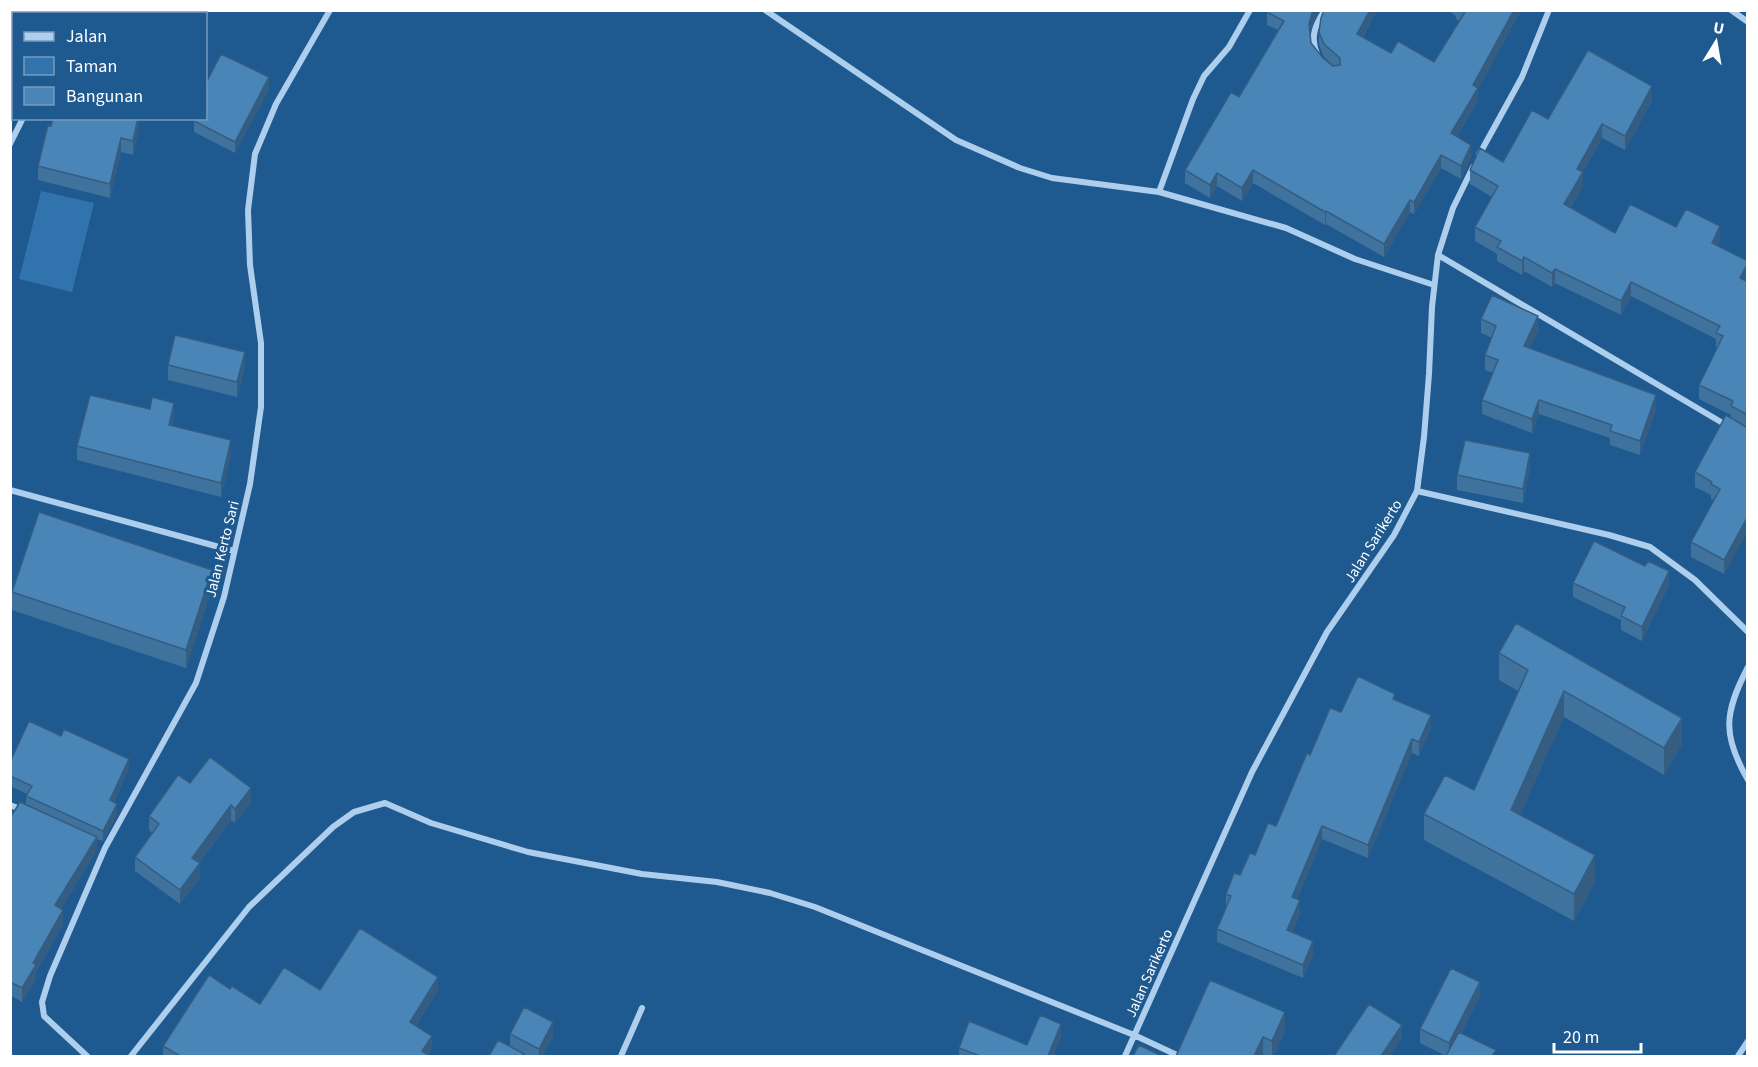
<svg xmlns="http://www.w3.org/2000/svg" width="1758" height="1067" viewBox="0 0 1758 1067" font-family="'Source Sans 3',sans-serif">
  <rect width="100%" height="100%" fill="#1e598f"/>
  <path fill="#3173ac" d="M41 191 94 203 72 292 19 279Z"/>
  <g fill="none" stroke-linecap="round" stroke-linejoin="round">
    <path stroke="#adcfed" stroke-width="6" d="M765 10 956 140 1020 168 1052 178 1159 192 1286 228 1355 259 1434 285
      M1731 10 1748 22
      M69 14 70 10
      M1317 54C1310 37 1315 25 1325 10
      M10 144 23 118
      M1479 155 1522 77 1549 10
      M1159 192 1193 99 1204 76 1229 47 1250 10
      M1438 255 1726 425
      M10 490 234 551
      M1417 491 1609 535 1650 547 1695 580 1748 632
      M1748 667C1724 713 1722 735 1748 780
      M10 805 23 810
      M87 1056 44 1016 42 1002 50 976 105 848 196 683 224 597 250 484 261 407V343L250 265 248 210 255 154 276 104 330 10
      M131 1056 249 907 333 827 354 812 385 803 431 823 528 852 642 874 717 882 770 893 815 907 1134 1035 1179 1056
      M621 1056 642 1008
      M1125 1056 1252 772 1327 632 1394 535 1417 491 1424 437 1429 374 1432 307 1438 255 1453 208 1473 167
      M1738 1056 1748 1041"/>
  </g>
  <path fill="#40729e" d="M1377 10 1363 37 1391 53 1434 62 1459 21 1456 19V16L1447 10H1521L1478 89V100L1457 136 1471 157 1461 179 1441 168 1414 214 1410 212 1384 257 1326 224 1325 225 1253 183 1242 201 1217 186 1210 198 1185 183V170L1239 97 1278 30 1267 25V12L1315 18 1310 33 1311 43 1323 58 1334 66 1324 57 1319 45V32Z
    M206 83 269 89 235 153 194 132V121L206 118Z
    M1652 101 1625 150 1602 138 1583 172V186L1571 207 1615 233 1676 227 1720 240 1717 246 1746 281 1748 282V530L1724 574 1691 557V542L1714 500 1711 499V495L1695 487V472L1731 418V415L1699 399V385L1717 348 1716 347V339L1631 296 1621 315 1555 283 1552 287 1524 271 1522 275 1497 261V254L1475 241V227L1492 197 1470 184V170L1503 162 1548 119Z
    M139 118V127L133 155 121 152 110 198 38 180V166L51 126Z
    M1481 319 1538 331 1530 348 1656 409 1640 455 1610 445V438L1539 414 1532 433 1482 414V400L1493 373 1485 370V355L1492 338 1481 333Z
    M168 365 245 366 237 397 168 380Z
    M174 417 172 425 231 454 221 497 77 460V446Z
    M1530 467 1523 503 1457 490V475Z
    M1645 566 1669 585 1642 641 1621 630V620L1573 597V583Z
    M212 588 186 668 12 610V592Z
    M1499 653 1682 744 1664 775 1564 717 1520 815 1595 882 1574 921 1424 840V814L1474 790 1518 691 1499 680Z
    M1395 700 1431 728 1419 756 1412 753 1368 858 1322 839 1297 899 1300 914 1292 932 1313 954 1303 978 1217 942V929L1226 907V894L1276 826 1341 712Z
    M10 762 129 769 114 802 117 814 103 841 97 839V850L61 909 63 924 36 972V979L22 1002 10 995V818L26 804V796L27 794 10 786Z
    M190 783 251 802 235 823 231 820 199 863 200 877 180 904 135 871V857L152 833 149 830V816Z
    M230 989 260 1004 320 990H438L416 1026 432 1049 428 1055 430 1056H163V1046Z
    M1480 996 1461 1033 1496 1056H1446L1420 1043V1029Z
    M1285 1031 1274 1056H1176Z
    M510 1034 553 1036 542 1056H524L510 1046Z
    M1061 1036 1053 1056H959V1048L1027 1045Z"/>
  <path fill="#345d81" d="M25 10H34L32 14H24Z
    M1313 10H1319L1315 18 1309 36V24Z
    M1370 10H1377L1357 47V34Z
    M1514 10H1521L1478 89V100L1451 146V133L1473 85Z
    M14 44V57L10 62V49Z
    M269 77V89L235 153V142Z
    M1652 86V101L1625 150V136Z
    M138 118H139V127L133 155V141Z
    M1602 124V138L1583 172V186L1564 218V204L1577 169Z
    M121 138V152L110 198V184Z
    M1471 145V157L1461 179V166Z
    M1441 155V168L1414 214V202Z
    M1253 170V183L1242 201V188Z
    M1217 173V186L1210 198V185Z
    M1410 200V212L1384 257V244Z
    M1326 211V224L1325 225V212Z
    M1720 226V240L1712 257V243Z
    M1524 257V271L1522 275V261Z
    M1748 263V278L1740 292V278Z
    M1555 269V283L1552 287V273Z
    M1631 282V296L1621 315V301Z
    M1538 316V331L1524 361V346Z
    M245 352V366L237 397V382Z
    M1656 395V409L1640 455V441Z
    M1539 400V414L1532 433V419Z
    M174 403V417L169 439V425Z
    M231 440V454L221 497V483Z
    M1530 453V467L1523 503V489Z
    M1748 516V530L1724 574V560Z
    M212 570V588L186 668V650Z
    M1669 571V585L1642 641V627Z
    M1564 691V717L1511 836V810Z
    M1431 715V728L1419 756V742Z
    M1682 718V744L1664 775V748Z
    M1412 739V753L1368 858V845Z
    M129 759V769L110 811V800Z
    M251 788V802L235 823V809Z
    M117 804V814L103 841V831Z
    M231 805V820L192 872V858Z
    M1322 826V839L1292 910V897Z
    M97 837V850L55 919V905Z
    M1595 855V882L1574 921V894Z
    M200 863V877L180 904V890Z
    M1300 900V914L1287 944V930Z
    M63 910V924L36 972V979L22 1002V988L33 963Z
    M1313 941V954L1303 978V965Z
    M438 977V990L410 1035V1022Z
    M1480 982V996L1449 1056V1043Z
    M1285 1012V1031L1274 1056H1272V1041Z
    M553 1022V1036L542 1056H539V1049Z
    M1061 1024V1036L1053 1056H1048Z
    M1402 1025V1039L1390 1056H1381Z
    M432 1036V1049L427 1056 422 1051Z
    M1263 1037V1056H1254Z"/>
  <path fill="#4a85b8" stroke="#345d81" stroke-width="1.5" d="M10 10H25L24 13 25 14H14V44L10 49Z
    M1268 10H1313L1309 24 1311 43 1323 58 1333 66 1340 65V58L1324 44 1319 32 1321 18 1324 10H1370L1357 34 1391 53 1398 41 1434 62 1465 12 1463 10H1514L1473 85 1478 88 1451 133 1471 145 1461 166 1441 155 1414 202 1410 200 1384 244 1326 211 1325 212 1253 170 1242 188 1217 173 1210 185 1185 170 1231 92 1239 97 1284 21 1267 12Z
    M1588 50 1652 86 1625 136 1602 124 1577 169 1583 172 1564 204 1615 233 1630 204 1676 227 1686 209 1720 226 1712 243 1748 261V263L1740 278 1748 282V415L1731 406 1733 401 1699 385 1723 336 1716 333 1720 326 1631 282 1621 301 1555 269 1552 273 1524 257 1522 261 1497 247 1501 241 1475 227 1498 186 1470 170 1480 148 1503 162 1532 110 1548 119Z
    M221 54 269 77 235 142 194 121 196 118H206V83Z
    M53 118H138L133 141 121 138 110 184 38 166 48 125 51 126Z
    M1492 295 1538 316 1524 346 1656 395 1640 441 1610 431 1612 425 1539 400 1532 419 1482 400 1498 360 1485 355 1496 326 1481 319Z
    M175 335 245 352 237 382 168 365Z
    M90 395 150 409 152 397 174 403 169 425 231 440 221 483 77 446Z
    M1726 415 1746 427 1748 426V516L1724 560 1691 542 1720 489 1711 484 1712 482 1695 472Z
    M1465 440 1530 453 1523 489 1457 475Z
    M39 512 212 570 186 650 12 592Z
    M1594 541 1645 566 1648 561 1669 571 1642 627 1621 616 1625 607 1573 583Z
    M1516 623 1682 718 1664 748 1564 691 1511 810 1595 855 1574 894 1424 814 1445 775 1474 790 1528 670 1499 653Z
    M1358 676 1395 694 1393 699 1431 715 1419 742 1412 739 1368 845 1322 826 1292 897 1300 900 1287 930 1313 941 1303 965 1217 929 1231 896 1226 894 1234 873 1240 875 1250 853 1255 855 1268 823 1276 826 1307 753 1310 755 1330 708 1341 712Z
    M29 721 61 736 64 729 129 759 110 800 117 804 103 831 26 796 32 786 10 776V762Z
    M210 757 251 788 235 809 231 805 192 858 200 863 180 890 135 857 159 824 149 816 178 775 190 783Z
    M20 802 97 837 55 905 63 910 33 963 36 965 22 988 10 982V818Z
    M360 928 438 977 410 1022 432 1036 422 1051 430 1056H180L163 1046 209 975 230 989 232 986 260 1004 284 967 320 990Z
    M1451 968 1480 982 1449 1043 1420 1029Z
    M1210 980 1285 1012 1272 1041 1263 1037 1254 1056H1176Z
    M1369 1004 1402 1025 1381 1056H1334Z
    M524 1007 553 1022 539 1049 510 1034Z
    M1040 1015 1061 1024 1048 1056H980L959 1048 969 1021 1027 1045Z
    M1459 1032 1496 1050 1492 1056H1446Z
    M498 1040 524 1054 522 1056H489Z
    M1139 1045 1162 1056H1133Z"/>
  <g text-anchor="middle" stroke-width="6" stroke-linejoin="round" paint-order="stroke">
    <g font-size="15" fill="#fff" stroke="#1e598f">
      <text transform="translate(1373 541) rotate(-58)" y="5">Jalan Sarikerto</text>
      <text transform="translate(222 549) rotate(-76)" y="5">Jalan Kerto Sari</text>
      <text transform="translate(1149 973) rotate(-66)" y="5">Jalan Sarikerto</text>
    </g>
  </g>
  <rect width="1758" height="1067" fill="none" stroke="#ffffff" stroke-width="24"/>
  <rect x="12" y="12" width="195" height="108" fill="#1e598f" stroke="#789bbc" stroke-width="1.5"/>
  <rect x="24" y="32" width="30" height="9" fill="#adcfed" stroke="#789bbc" stroke-width="1.5"/>
  <text x="66" y="42" font-size="18" fill="#ffffff">Jalan</text>
  <rect x="24" y="57" width="30" height="18" fill="#3173ac" stroke="#789bbc" stroke-width="1.5"/>
  <text x="66" y="72" font-size="18" fill="#ffffff">Taman</text>
  <rect x="24" y="87" width="30" height="18" fill="#4a85b8" stroke="#789bbc" stroke-width="1.5"/>
  <text x="66" y="102" font-size="18" fill="#ffffff">Bangunan</text>
  <g transform="translate(1716 42) rotate(11)" stroke="#1e598f" stroke-width="4.5" paint-order="stroke">
  <path d="M0-4.5L10 22L0 15L-10 22Z" fill="#ffffff"/>
  <text y="-9" font-size="16" font-weight="bold" text-anchor="middle" fill="#ffffff">U</text>
  </g>
  <path d="M1554 1043v9h87v-9" fill="none" stroke="#ffffff" stroke-width="3"/>
  <text x="1563" y="1043" font-size="18" fill="#ffffff" stroke="#1e598f" stroke-width="4.5" paint-order="stroke">20 m</text>
</svg>
